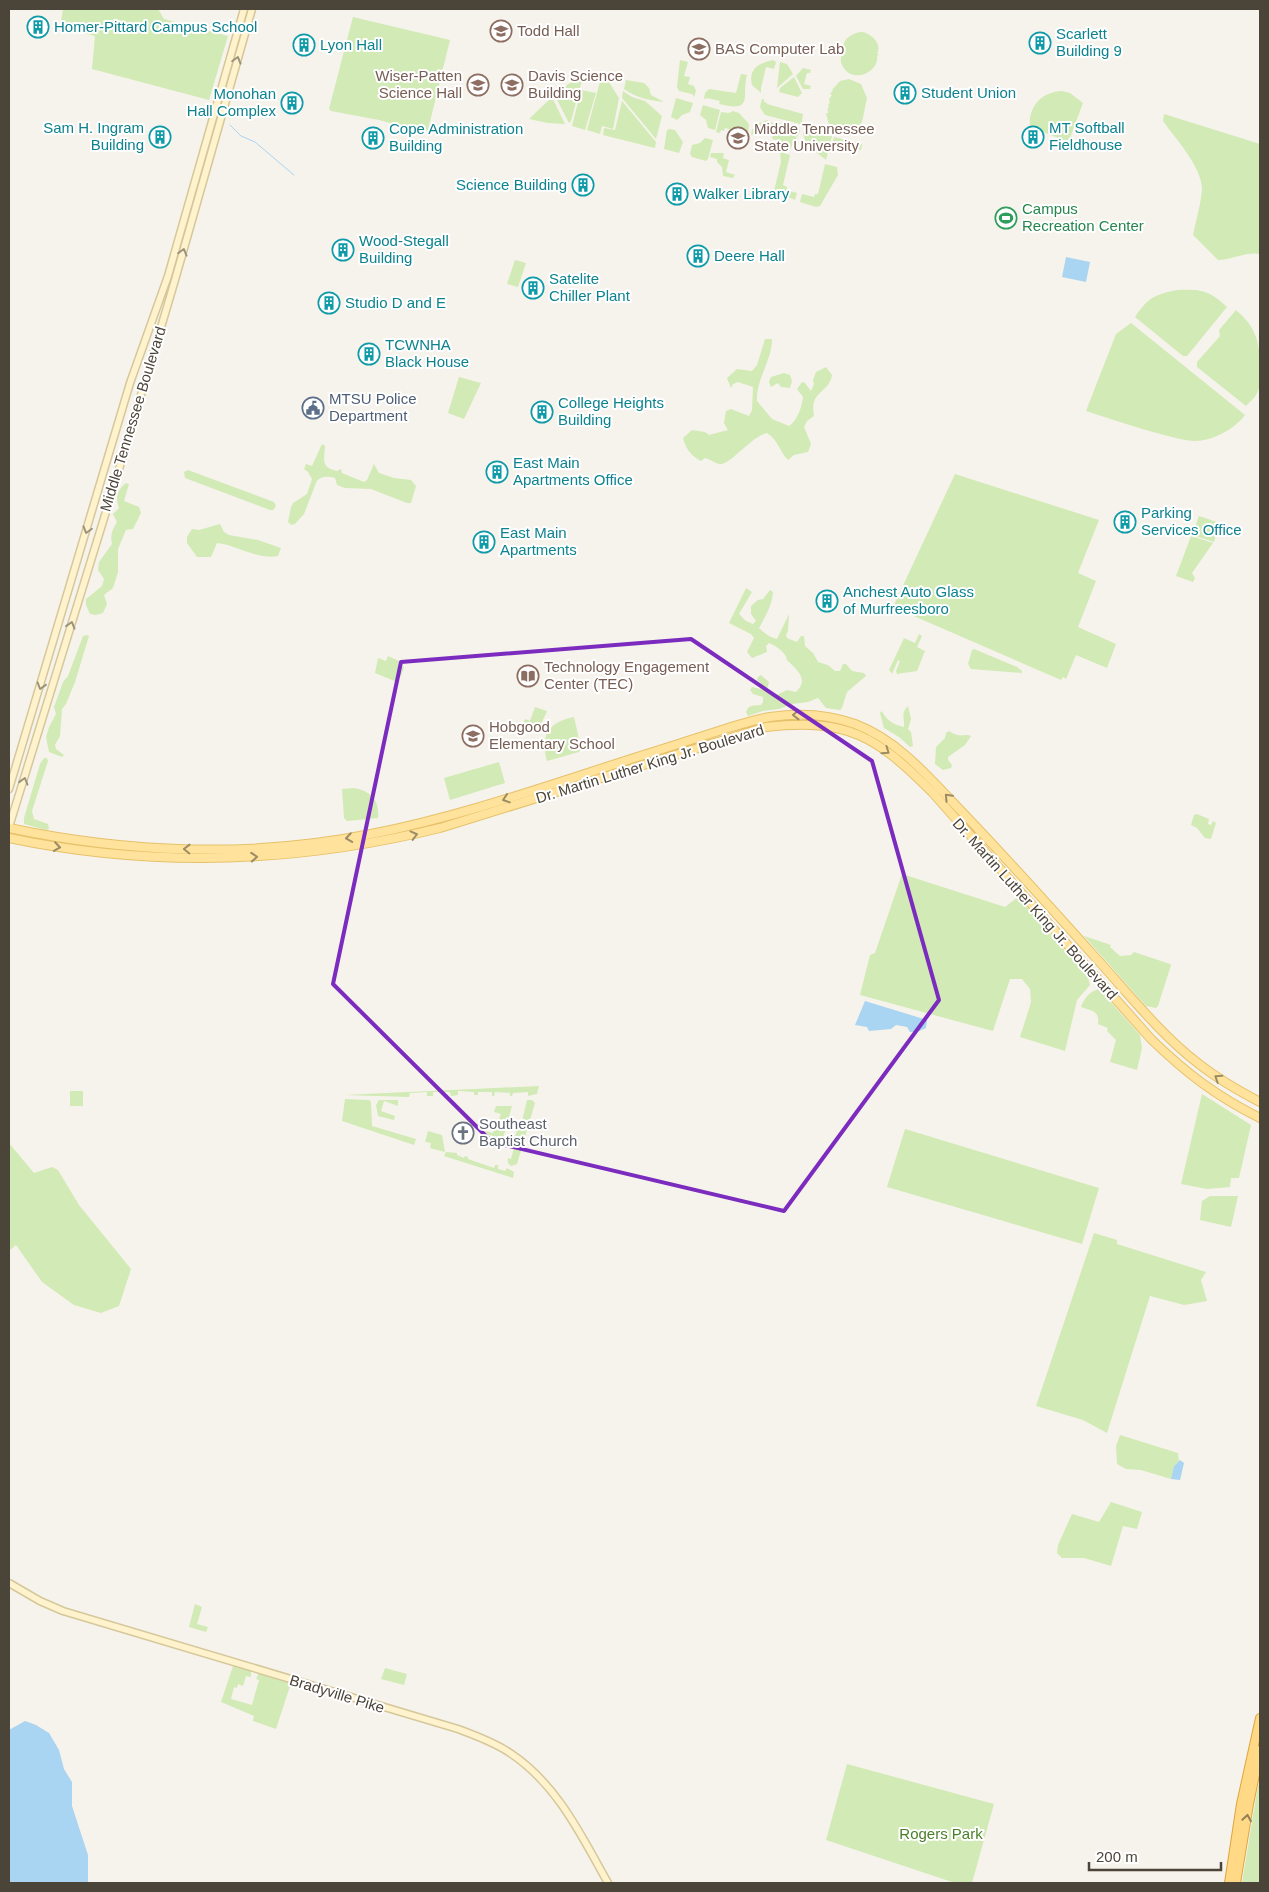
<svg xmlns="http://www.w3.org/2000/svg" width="1269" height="1892" viewBox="0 0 1269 1892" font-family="Helvetica,sans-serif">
  <rect width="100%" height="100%" fill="#f6f3ec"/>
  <path fill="#d2eab5" d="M63 9H158L164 19 228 36 209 100 92 69 95 36 60 27Z
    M353 17 450 40 428 130 425 132 419 131 379 120 331 111 329 109Z
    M863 32C873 35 882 44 877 54H879L877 56C880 71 852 86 842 65 839 58 843 55 841 51H843C841 42 850 32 863 32Z
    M680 60 688 62 684 76 690 77 688 84 694 86 696 91 694 97 692 94 679 91 677 87Z
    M773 60 776 62 774 69 766 67 761 88V93L752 85C748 69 759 63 773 60Z
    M780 62 787 64 793 74 777 88Z
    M803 68 811 70 810 73H807L804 84 811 86 810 89H803L796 76Z
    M584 73 571 121 569 123 555 96 556 93Z
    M741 74 747 75C741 96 755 113 719 104L720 101 707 98 704 99 705 93 709 89 736 93Z
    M794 77 802 93 798 97 779 92 780 88Z
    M601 78 607 79 619 98 613 129 602 126 600 134 587 130Z
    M849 79 861 84 867 98 862 122 857 128 849 132 836 131 829 125 826 113H828V110L827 109 829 107 828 104 830 103 829 99 832 95 830 94 833 90H832L840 81Z
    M626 80 644 83 649 88 651 95 664 102C649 100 636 98 624 89Z
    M581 90 596 93 585 130 572 126Z
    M623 91 632 97 645 101 662 116 656 139 622 98Z
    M1062 91 1070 93 1083 103 1070 138 1066 141 1030 127C1028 106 1042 92 1062 91Z
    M552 97 565 124 548 123 529 119Z
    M676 98 693 103 690 112 682 115 677 120 671 117Z
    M762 99H764V102L767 103V104L803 114 802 121 803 123 800 124 765 115 760 107Z
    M622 101 656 142 655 148 603 135 604 128 615 130Z
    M703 105 720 110 715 130 708 128 706 120 700 115Z
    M733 111 739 113 749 124 748 134 725 128 724 131 721 130 720 133 716 132 721 112 729 113Z
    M1164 114 1260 144V254C1246 251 1233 260 1218 260L1193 235C1196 220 1201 204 1202 189 1202 167 1175 138 1163 121Z
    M767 120 788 131 778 123 800 129V132L797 137 790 132 797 138 789 151 780 150 782 146 779 145 780 141 772 139 773 134 761 131 756 134 751 135 752 129H756L757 124Z
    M670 129 675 130 683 142 679 153 664 149 667 130Z
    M805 130 832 136 826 160 806 144 803 133Z
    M834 137 862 144 861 150 837 145 835 150 831 149Z
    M705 138 713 140 708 159 706 161 692 157 690 154 692 145 700 143Z
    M780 152 790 155 783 185 787 187V190L797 193 795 200 774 191 781 162Z
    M711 153H724L723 158 729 160 726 172 735 175 733 178 723 176 722 167 717 162V159L710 157Z
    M825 164 837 167 838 175 820 206 816 207 800 202 802 194 814 197 815 194H818Z
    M515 260 526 263 518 287 507 284Z
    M1177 290C1201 289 1209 290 1227 307L1187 356H1183L1135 317C1148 298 1153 295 1177 290Z
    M1236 310C1256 327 1260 342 1260 368 1260 376 1261 384 1258 391 1256 397 1250 402 1246 406L1197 367V362L1220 336 1219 330Z
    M1131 323 1245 415C1235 429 1212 441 1195 441 1186 441 1177 438 1168 436 1140 429 1114 420 1086 411L1116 334Z
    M765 339H772C772 361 756 379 757 401L772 419 789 426C797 421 802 407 803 397L797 389 802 382 805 383 811 391 814 384 813 380 816 372 826 367 832 375C829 394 809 390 814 416L807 421 804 427 811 444 808 452 794 455 788 460C779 451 779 441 767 433 750 437 730 466 719 464 714 463 710 459 705 458L701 461C691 456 686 449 683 438L692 430 705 432 709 435 728 430 724 423 726 411 731 409 749 416 752 410 753 387 738 382 733 384 731 388 727 378 737 369 752 371 757 365Z
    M784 373 790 375 792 381 790 388 781 387 778 383 771 387 769 382 771 377Z
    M459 377 481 383 464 419 448 413Z
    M322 444 325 446C324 460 321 468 337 471L341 469 342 473 364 482 367 480 374 464 379 473 394 478 411 480 416 486 411 503H407L371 489 345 488 337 485 335 478C328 476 319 476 316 483L304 514 295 524 291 525 288 522 291 507 293 503 307 494 312 479 308 472 304 469 306 464 312 466Z
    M188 470 274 502 276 506 273 510H270L185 478 184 472Z
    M955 474 1099 520 1078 573 1096 581 1078 627 1116 644 1107 668 1076 655 1066 679 1063 677 1061 680 893 607Z
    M126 483 129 484 124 501 139 507 141 513 133 529 126 530 118 549V572L113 588 104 595 107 604 103 613 96 615 90 614 86 605V599L102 586 104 579 98 570 99 562 112 544C110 535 112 530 117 522L113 514 119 508C115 497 117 490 126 483Z
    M1199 516 1220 523 1214 542 1192 535Z
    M220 524 224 532 229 535 258 540 281 548 278 556C257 560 237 545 217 543L211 557H197L187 543V537L192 529 199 530Z
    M1191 536 1213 543 1192 573 1195 578 1193 582 1176 576Z
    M746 588 752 592 739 614 746 621 753 624 756 621 751 614V606L758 600 763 599 770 590 773 592C772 606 765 617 759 628 764 633 770 638 777 639L789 614 788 631 786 635 787 638 797 642 801 636H804L805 646 813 653 818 662 828 665 835 671H840L843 664H846L852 671 864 673 866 676 847 692 842 708 840 710 826 708 818 698 808 702 792 704 779 709 763 711 748 716 746 712C749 704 753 706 761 705L763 702V697L753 694 750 690 752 687 760 689 762 686 761 683 757 680 758 677 761 675 769 682 767 690 775 696 787 690 796 692C809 680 798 671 789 662 785 659 788 659 785 655 782 650 774 645 769 643L766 646 767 652 752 658 747 652 754 638 751 634 729 623Z
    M919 634 922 636 917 647 925 651 917 671 897 674 896 671 900 661 898 660 892 674 889 670 904 638 915 643Z
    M87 635 89 636 75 682 66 704 62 709 60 736 55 745 56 749 64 755 62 757 49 752 46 737 49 727 56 714 54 707 63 682 68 676 83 636Z
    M974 649 1017 667 1022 671V673L971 669 968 664 972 650Z
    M388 656 399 661 398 665 404 667 401 676 399 677 397 682 375 673 378 658 386 661Z
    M908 706 911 719 908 729 911 732 913 746 910 747 899 737 884 728 880 713 882 711C886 720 894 725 904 727 905 720 900 713 908 706Z
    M535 707 547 711 537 733 521 728 525 719 530 721Z
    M574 717 581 748 579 752 547 761C540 736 548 722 574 717Z
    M949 731C961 739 962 733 971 736L965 745 948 757V760L952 765 951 768 943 770 935 764 936 747 945 738 946 733Z
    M44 758H47L48 761 32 811 34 819 48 824 49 829 46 830 24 824V818L40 764Z
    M499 762 505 783 450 800 444 778Z
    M354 788C371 791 380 801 378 818L347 821 344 818 342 789Z
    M1197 814 1209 819 1208 824 1211 825 1213 821 1216 823 1211 839 1205 838 1197 828 1191 825 1194 815Z
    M902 874 1005 907 1018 897 1088 977 1090 985 1077 1000 1065 1051 1020 1037 1031 1002 1030 989 1022 979H1010L993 1031 860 995 870 955 875 953Z
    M1084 936 1111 945 1110 947 1120 956 1131 955 1134 952 1170 964 1171 965 1158 1006 1156 1008 1146 1006Z
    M1099 989 1140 1035 1142 1048 1137 1070 1110 1062 1116 1040 1107 1031 1108 1028 1098 1024C1100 1010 1091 1011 1081 1007 1084 998 1090 991 1099 989Z
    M539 1086 537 1094 528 1096V1092L513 1093 512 1096H510V1093L495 1092 494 1096H492V1092H478V1095H474V1092L458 1091V1095L451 1096 450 1092H433V1096H427V1092L410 1093 409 1097 344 1095Z
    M70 1091H83V1106H70Z
    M1202 1094 1251 1125 1239 1178H1231L1230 1187 1207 1189 1181 1184Z
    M345 1099 369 1100 371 1102 372 1126 416 1139 414 1145 342 1121Z
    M379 1100H398V1106L384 1101 381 1111 395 1116 394 1120 378 1116 376 1105Z
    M527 1100H532L535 1103 517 1164 511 1166 508 1163V1158L511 1159 517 1137 515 1136 517 1130H520Z
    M496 1106H512L507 1124 498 1121 501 1114 494 1112Z
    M498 1123 507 1126 502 1140 492 1137V1134L491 1136 481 1130 493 1133 494 1128H497Z
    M905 1129 1099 1188 1082 1244 887 1187Z
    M428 1131 442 1135 445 1152 430 1148 431 1143 425 1142Z
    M9 1143 34 1173 52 1167 58 1170 79 1205 131 1269 119 1306 101 1313 74 1305 42 1282 16 1245 9 1251Z
    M446 1152 457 1153V1155L464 1158 465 1156 468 1157V1159L494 1168 495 1165H498V1169L505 1171 507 1168 514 1172 513 1178 444 1156Z
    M1210 1196H1238L1231 1227 1200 1220 1202 1201Z
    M1094 1233 1117 1240V1244L1206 1272 1201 1280 1207 1301 1184 1305 1150 1296 1107 1433 1083 1420 1036 1406Z
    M1120 1435 1178 1453 1179 1461 1174 1466 1171 1479 1141 1470 1126 1469 1117 1464 1116 1446Z
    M1111 1502 1142 1512 1137 1529 1123 1526 1111 1566 1084 1558H1062L1057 1553 1058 1545 1072 1514 1099 1522Z
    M195 1604 202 1607 197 1624 208 1627 206 1632 189 1627Z
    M233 1666 251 1671V1677L246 1676 243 1686 238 1684 237 1688 234 1687 231 1699 252 1705 259 1680 256 1679 259 1673 291 1683 276 1729 253 1721 254 1716 221 1702Z
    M385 1668 407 1674 404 1685 381 1679Z
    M847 1764 994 1804 972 1883H955L826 1840Z
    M1260 1779V1883H1242L1257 1791Z"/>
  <path fill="#a9d4f2" d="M1066 257 1090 262 1086 282 1062 277Z
    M865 1001 927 1020 926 1028 917 1032H910L907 1027 896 1025 891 1029 869 1031 867 1027 855 1025Z
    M1180 1460 1184 1463 1180 1480 1171 1479 1174 1466Z
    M25 1721 36 1725 49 1733 59 1750 64 1769 72 1782V1806L88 1855V1883H9V1730Z"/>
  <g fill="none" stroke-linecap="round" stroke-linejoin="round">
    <path stroke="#a9d4f2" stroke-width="1" d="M230 125 241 136 255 142 294 175"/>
    <g stroke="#d6c79b" stroke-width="9">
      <path id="secondary" d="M9 789 130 383 168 276 244 9
        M9 827 117 476 175 280 252 9
        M9 1583 40 1601 63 1611 458 1729C476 1736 494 1742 510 1753 557 1784 581 1835 608 1883"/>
    </g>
    <g stroke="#e6c16a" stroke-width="10">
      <path id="primary" d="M9 828C127 853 252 858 371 834 468 815 560 781 653 752 678 744 703 736 728 728 742 724 756 719 770 717 797 713 828 714 855 724 900 741 931 780 964 814 1009 861 1052 909 1095 957 1128 993 1160 1034 1199 1064 1218 1079 1239 1091 1260 1102
        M9 838C152 868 298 863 440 828L766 727C848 718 876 736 932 792L1151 1039C1186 1073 1216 1096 1260 1118"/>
    </g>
    <g stroke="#e0a43c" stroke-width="10">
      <path id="trunk" d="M1229 1883 1241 1804 1260 1718
        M1236 1883 1249 1804 1260 1750"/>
    </g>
    <use href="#secondary" stroke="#fff3cd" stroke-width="6"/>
    <use href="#primary" stroke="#ffe39c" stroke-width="8"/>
    <use href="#trunk" stroke="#ffd985" stroke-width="8"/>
  </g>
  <defs><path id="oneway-chevron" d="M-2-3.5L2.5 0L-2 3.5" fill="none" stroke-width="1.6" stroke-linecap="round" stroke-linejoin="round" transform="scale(1.25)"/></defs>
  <g stroke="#9c937c">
    <use href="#oneway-chevron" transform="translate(237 60) rotate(-74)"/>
    <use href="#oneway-chevron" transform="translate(183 252) rotate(-74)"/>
    <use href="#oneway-chevron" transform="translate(87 530) rotate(106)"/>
    <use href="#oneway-chevron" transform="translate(71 625) rotate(-73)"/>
    <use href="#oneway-chevron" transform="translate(41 686) rotate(107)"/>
    <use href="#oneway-chevron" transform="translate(24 781) rotate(-73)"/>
  </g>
  <g stroke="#9c8c66">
    <use href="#oneway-chevron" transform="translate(796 715) rotate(179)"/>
    <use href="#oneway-chevron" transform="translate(886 751) rotate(35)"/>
    <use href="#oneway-chevron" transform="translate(948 797) rotate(-134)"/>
    <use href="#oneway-chevron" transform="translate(506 799) rotate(162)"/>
    <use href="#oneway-chevron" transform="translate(414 835) rotate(-14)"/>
    <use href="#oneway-chevron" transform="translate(349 838) rotate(171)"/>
    <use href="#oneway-chevron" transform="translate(57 847) rotate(8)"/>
    <use href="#oneway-chevron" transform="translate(187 849) rotate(-179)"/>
    <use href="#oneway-chevron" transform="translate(254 857) rotate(-4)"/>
    <use href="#oneway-chevron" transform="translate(1218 1078) rotate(-147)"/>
  </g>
  <use stroke="#938057" href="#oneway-chevron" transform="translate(1247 1818) rotate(-81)"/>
  <path fill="none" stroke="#7b2cbf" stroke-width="4" stroke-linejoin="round" d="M691 639 872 761 939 1000 784 1211 492 1142 333 984 401 662Z"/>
  <defs>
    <g id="building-ring" transform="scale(1.125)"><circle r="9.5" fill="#fff" stroke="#0f9aa8" stroke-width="1.5"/><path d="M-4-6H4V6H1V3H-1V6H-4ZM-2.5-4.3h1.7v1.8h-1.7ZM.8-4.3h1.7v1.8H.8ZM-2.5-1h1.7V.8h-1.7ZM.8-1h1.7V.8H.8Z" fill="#0f9aa8"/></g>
    <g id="university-ring" transform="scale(1.125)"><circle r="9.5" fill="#fff" stroke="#8d6e63" stroke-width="1.5"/><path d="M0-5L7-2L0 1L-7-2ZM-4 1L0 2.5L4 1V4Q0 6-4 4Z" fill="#8d6e63"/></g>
    <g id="stadium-ring" transform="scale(1.125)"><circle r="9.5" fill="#fff" stroke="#2e9e5b" stroke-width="1.5"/><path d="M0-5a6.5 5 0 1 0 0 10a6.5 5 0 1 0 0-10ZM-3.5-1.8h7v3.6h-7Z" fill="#2e9e5b"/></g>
    <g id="civic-ring" transform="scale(1.125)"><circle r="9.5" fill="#fff" stroke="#5c6f8a" stroke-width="1.5"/><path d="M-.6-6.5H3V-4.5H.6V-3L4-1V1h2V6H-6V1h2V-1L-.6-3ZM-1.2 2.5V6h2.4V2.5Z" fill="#5c6f8a"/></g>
    <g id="library-ring" transform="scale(1.125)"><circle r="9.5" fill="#fff" stroke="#8d6e63" stroke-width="1.5"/><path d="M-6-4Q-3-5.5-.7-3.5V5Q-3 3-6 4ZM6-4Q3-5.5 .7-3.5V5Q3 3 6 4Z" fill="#8d6e63"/></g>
    <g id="school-ring" transform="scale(1.125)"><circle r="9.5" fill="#fff" stroke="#8d6e63" stroke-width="1.5"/><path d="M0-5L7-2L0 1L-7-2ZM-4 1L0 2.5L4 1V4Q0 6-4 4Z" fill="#8d6e63"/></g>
    <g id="church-ring" transform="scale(1.125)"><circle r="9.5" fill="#fff" stroke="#6b7280" stroke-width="1.5"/><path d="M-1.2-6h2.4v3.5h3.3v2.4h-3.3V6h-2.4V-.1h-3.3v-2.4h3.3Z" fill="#6b7280"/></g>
  </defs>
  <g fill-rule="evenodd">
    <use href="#building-ring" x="38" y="27"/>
    <use href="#university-ring" x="501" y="31"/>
    <use href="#building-ring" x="1040" y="43"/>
    <use href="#building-ring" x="304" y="45"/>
    <use href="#university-ring" x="699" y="49"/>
    <use href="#university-ring" x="478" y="85"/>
    <use href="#university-ring" x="512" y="85"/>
    <use href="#building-ring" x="905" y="93"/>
    <use href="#building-ring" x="292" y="103"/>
    <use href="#building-ring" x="160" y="137"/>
    <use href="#building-ring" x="1033" y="137"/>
    <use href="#building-ring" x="373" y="138"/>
    <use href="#university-ring" x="738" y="138"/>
    <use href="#building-ring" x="583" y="185"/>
    <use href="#building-ring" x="677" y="194"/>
    <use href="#stadium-ring" x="1006" y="218"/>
    <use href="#building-ring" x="343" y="250"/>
    <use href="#building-ring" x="698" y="256"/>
    <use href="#building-ring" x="533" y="288"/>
    <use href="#building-ring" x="329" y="303"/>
    <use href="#building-ring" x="369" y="354"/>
    <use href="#civic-ring" x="313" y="408"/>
    <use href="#building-ring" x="542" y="412"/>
    <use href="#building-ring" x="497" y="472"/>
    <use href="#building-ring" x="1125" y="522"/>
    <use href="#building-ring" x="484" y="542"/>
    <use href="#building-ring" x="827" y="601"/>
    <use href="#library-ring" x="528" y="676"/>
    <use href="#school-ring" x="473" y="736"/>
    <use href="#church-ring" x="463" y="1133"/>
  </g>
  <g text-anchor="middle" stroke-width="4" stroke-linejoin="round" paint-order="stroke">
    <g font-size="15" fill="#0d838f" stroke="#fff" text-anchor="start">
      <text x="54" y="32">Homer-Pittard Campus School</text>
      <text x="1056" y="39">Scarlett<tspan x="1056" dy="17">Building 9</tspan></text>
      <text x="320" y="50">Lyon Hall</text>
      <text x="921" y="98">Student Union</text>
      <text x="276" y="99" text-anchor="end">Monohan<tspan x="276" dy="17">Hall Complex</tspan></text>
      <text x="144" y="133" text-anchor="end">Sam H. Ingram<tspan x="144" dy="17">Building</tspan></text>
      <text x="1049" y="133">MT Softball<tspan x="1049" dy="17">Fieldhouse</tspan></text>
      <text x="389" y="134">Cope Administration<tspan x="389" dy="17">Building</tspan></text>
      <text x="567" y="190" text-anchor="end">Science Building</text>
      <text x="693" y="199">Walker Library</text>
      <text x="359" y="246">Wood-Stegall<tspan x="359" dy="17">Building</tspan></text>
      <text x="714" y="261">Deere Hall</text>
      <text x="549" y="284">Satelite<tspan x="549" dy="17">Chiller Plant</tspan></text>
      <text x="345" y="308">Studio D and E</text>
      <text x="385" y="350">TCWNHA<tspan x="385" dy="17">Black House</tspan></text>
      <text x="558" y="408">College Heights<tspan x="558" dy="17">Building</tspan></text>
      <text x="513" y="468">East Main<tspan x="513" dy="17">Apartments Office</tspan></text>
      <text x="1141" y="518">Parking<tspan x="1141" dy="17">Services Office</tspan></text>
      <text x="500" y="538">East Main<tspan x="500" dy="17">Apartments</tspan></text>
      <text x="843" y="597">Anchest Auto Glass<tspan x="843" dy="17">of Murfreesboro</tspan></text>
    </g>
    <g font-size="15" fill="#785e54" stroke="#fff" text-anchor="start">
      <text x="517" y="36">Todd Hall</text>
      <text x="715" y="54">BAS Computer Lab</text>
      <text x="462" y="81" text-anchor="end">Wiser-Patten<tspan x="462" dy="17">Science Hall</tspan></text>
      <text x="528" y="81">Davis Science<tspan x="528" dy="17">Building</tspan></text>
      <text x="754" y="134">Middle Tennessee<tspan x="754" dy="17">State University</tspan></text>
      <text x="544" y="672">Technology Engagement<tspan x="544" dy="17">Center (TEC)</tspan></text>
      <text x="489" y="732">Hobgood<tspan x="489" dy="17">Elementary School</tspan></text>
    </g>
    <g font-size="15" fill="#27864d" stroke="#fff" text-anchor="start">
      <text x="1022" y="214">Campus<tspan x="1022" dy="17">Recreation Center</tspan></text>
    </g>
    <g font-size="15" fill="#4e5e75" stroke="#fff" text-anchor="start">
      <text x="329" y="404">MTSU Police<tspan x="329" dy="17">Department</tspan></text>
    </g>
    <g font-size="15" fill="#4b4439" stroke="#fff">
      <text transform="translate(133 419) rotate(-73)" y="5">Middle Tennessee Boulevard</text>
      <text transform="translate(650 764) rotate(-17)" y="5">Dr. Martin Luther King Jr. Boulevard</text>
      <text transform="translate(1035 909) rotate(48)" y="5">Dr. Martin Luther King Jr. Boulevard</text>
      <text transform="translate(337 1694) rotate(17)" y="5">Bradyville Pike</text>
    </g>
    <g font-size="15" fill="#5b616d" stroke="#fff" text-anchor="start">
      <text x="479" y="1129">Southeast<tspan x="479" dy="17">Baptist Church</tspan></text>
    </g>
    <g font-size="15" fill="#4a7f2a" stroke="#fff">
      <text x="941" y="1839">Rogers Park</text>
    </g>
  </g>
  <rect width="1269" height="1892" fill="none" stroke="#4b4439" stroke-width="20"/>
  <path d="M1089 1862v8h132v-8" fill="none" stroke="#4b4439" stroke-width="2.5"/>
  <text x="1096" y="1862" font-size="15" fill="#4b4439" stroke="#ffffff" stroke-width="4" paint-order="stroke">200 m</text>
</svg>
